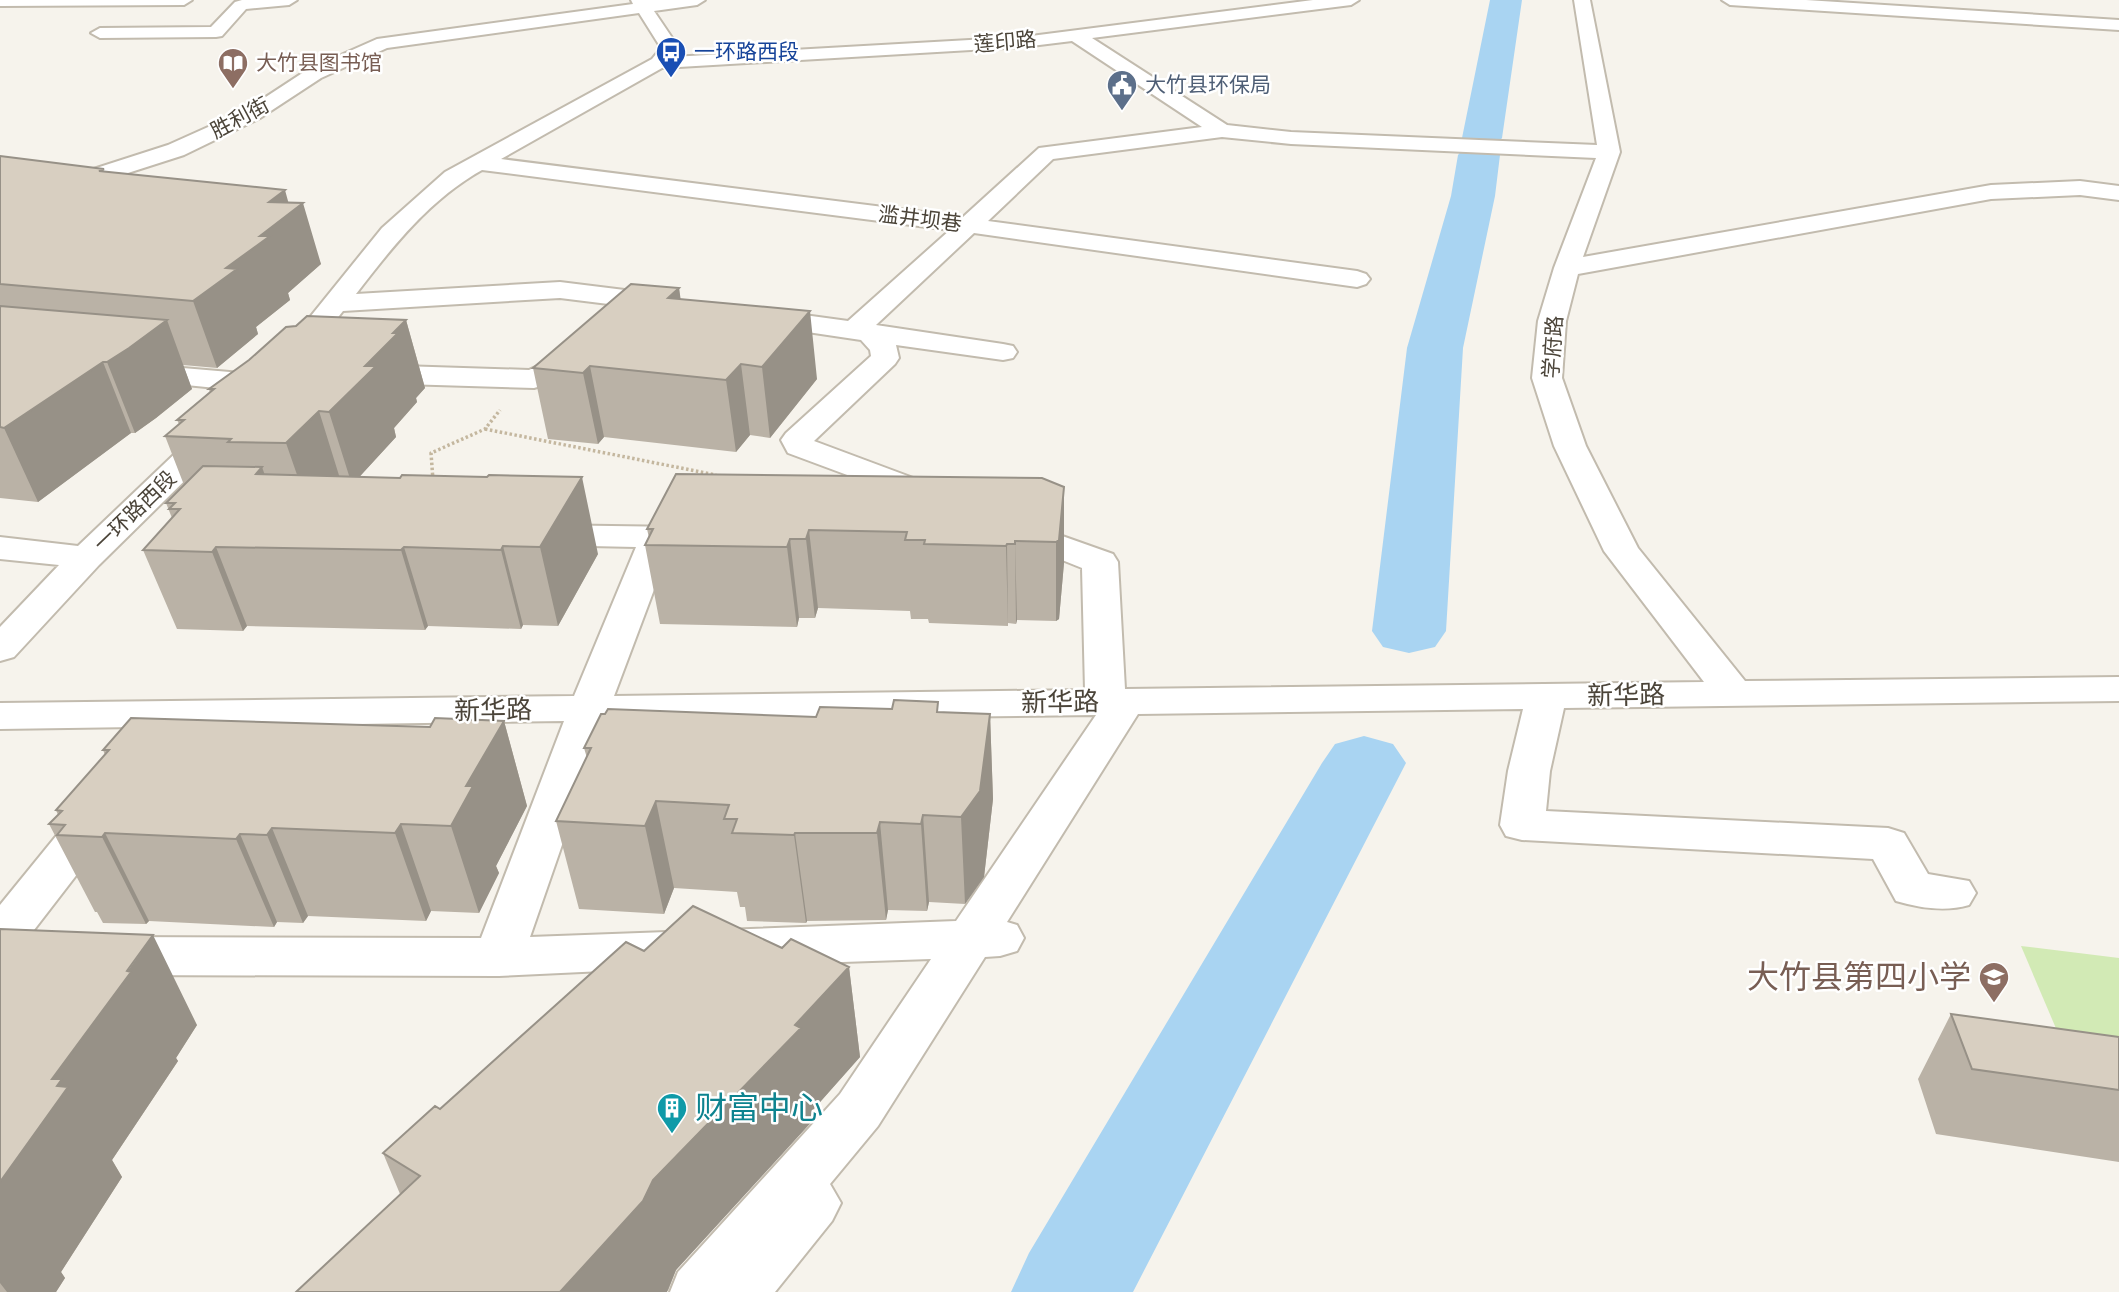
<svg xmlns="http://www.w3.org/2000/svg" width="2119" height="1292" viewBox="0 0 2119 1292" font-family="Jost,'Noto Sans SC',sans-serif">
  <rect width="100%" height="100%" fill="#f6f3ec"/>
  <path fill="#d2eab5" d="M2021 946 2119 958V1059L2066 1052Z"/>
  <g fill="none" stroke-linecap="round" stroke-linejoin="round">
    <path fill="#a9d4f2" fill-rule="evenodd" d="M1490 0H1522L1502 138 1495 147 1500 155 1495 196 1463 348 1446 631 1435 647 1409 653 1383 647 1372 631 1407 348 1451 196 1458 155 1467 145 1462 138Z
      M1364 736 1393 744 1406 763 1133 1292H1011L1029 1253 1322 763 1335 744Z"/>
    <g stroke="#c2bbae" stroke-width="4">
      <path id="minor" d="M0 0H192L184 5 0 6Z
        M242 0H297L289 5 246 9 222 36 216 37 100 38 91 33 100 28 211 27 235 2Z
        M631 0H705L697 5 654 11 679 48 672 57 1023 37 1313 0H1359L1351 5 1092 38 1227 125 1291 132 1597 145 1574 0H1590L1620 152 1583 257 1991 185 2080 181 2119 186V200L2080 195 1991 199 1578 274 1566 321 1562 378 1586 446 1638 548 1745 681 2119 677V701L1564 708 1550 771 1546 811 1888 828 1904 833 1928 874 1969 881 1976 893 1969 905C1945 912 1920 908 1896 901L1873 859 1522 840 1506 836 1500 825 1508 771 1523 709 1138 714 1007 922 1017 925 1024 938 1017 951 1000 956 985 957 878 1126 830 1184 841 1203 832 1221 775 1292H670L678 1272 840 1094 931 959 724 966 707 961 700 948 707 935 724 930 956 921 1096 715 605 721 530 937 667 932 684 937 692 950 684 963 667 968 499 976 109 975 92 969 84 956 92 943 109 937 481 938 564 721 0 729V703L574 696 636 547 542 545 530 542 525 535 530 528 542 525 681 527 693 530 698 537 693 544 670 547 614 696 1085 690 1082 568 1005 537 1000 530 1005 523 1017 520 1113 554 1118 562 1125 689 1704 682 1604 551 1554 446 1532 378 1538 321 1554 268 1596 158 1291 144 1222 137 1053 159 988 221 1357 271 1366 274 1370 279 1366 284 1357 287 974 233 876 325 1003 344 1013 346 1017 352 1013 358 1003 360 896 345 899 358 895 364 814 441 940 488 945 495 940 502 928 505 788 453 781 440 786 433 871 356 870 350 861 340 760 325 750 323 746 317 750 311 760 309 848 321 950 230 482 170C430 199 392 247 356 294L560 282 665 295 674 297 678 303 674 309 665 311 560 298 343 311 301 364 291 367 281 364 277 358 382 228 445 172 652 59 661 48 639 13 387 48 321 78 260 118 184 155 0 214V199L168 145 246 110 307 70 377 39 633 4ZM1072 41 1202 127 1039 148 963 217 501 159 662 68 1023 47Z
        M1722 0H1806L2119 20V30L1730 5Z
        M580 346 590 349 594 355 590 361 544 385 534 388 370 383 360 380 355 374 360 368 370 365 529 370Z
        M136 364 266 375 276 378 281 384 276 390 266 393 126 379 121 373 126 367Z
        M216 423 227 425 232 432 227 439 99 565 14 657 0 661V627L59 565 0 559V537L78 546 205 425Z
        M99 799 115 803 121 814 115 825 17 952 0 957V905L83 803Z"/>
    </g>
    <path stroke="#c4b79f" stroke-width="3.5" stroke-dasharray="2.5 2.5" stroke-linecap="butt" d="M485 429 716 475
      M433 480 431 453 485 429 500 410"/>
    <use href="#minor" fill="#fff" fill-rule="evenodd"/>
  </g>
  <path fill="#bab2a6" d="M0 156 105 171 289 202 321 264 288 293 290 300 256 327 258 334 217 368 183 365 192 389 156 418 135 433H131L38 502 0 498Z
    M679 288 680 299 817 379 770 438 750 435 736 452 604 437 598 444 548 439 533 368Z
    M406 320 425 388 416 398 417 402 394 428 396 437 360 476 598 554 558 626 523 625 521 629 428 626 425 630 247 626 243 631 177 629 143 550 172 518 166 503 184 485 165 436 179 424 177 420 210 393 209 389 249 360Z
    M1064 487V563L1059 619 1056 621 1017 620 1016 624 1008 623V626L929 623 928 619H911L910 611 818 608 815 618H799L797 627 660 624 645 545 649 538 647 529Z
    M939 712 990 714 993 799 984 877 965 904 929 902 927 911 888 910 886 920 807 921 806 923 747 921 745 907H740L737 892 674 888 664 914 579 909 556 821 587 758 584 748 816 717Z
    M504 721 527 806 496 866 499 873 479 913 431 911 426 921 308 916 303 923 277 922 274 927 149 921 146 924 103 923 97 912H95L49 824 58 815 56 810 105 755 103 750Z
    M0 929 197 1025 176 1058 178 1061 112 1160 122 1177 61 1272 65 1278 56 1292H0Z
    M782 948 849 967 860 1057 813 1110 815 1118 676 1270 668 1291 400 1194 383 1153 644 951Z
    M1951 1014 2119 1037V1162L1936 1134 1918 1079Z"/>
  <path fill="#979187" d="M285 190 291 212 303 203 321 264 288 293 290 300 256 327 258 334 217 368 193 301 260 236 269 202Z
    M679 288 689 355 668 298Z
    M810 311 817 379 770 438 762 367Z
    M167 320 192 389 156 418 135 433 107 362Z
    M406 320 425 388 416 398 417 402 394 428 396 437 352 485 329 412 393 333Z
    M103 362 131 433 38 502 4 428Z
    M741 364 750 435 736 452 726 380Z
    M590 366 604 437 598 444 583 373Z
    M319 411 342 485 312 518 286 443Z
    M262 467 289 543 256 474Z
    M582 477 598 554 558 626 540 547Z
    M1064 487V563L1059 619 1056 621V542Z
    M809 530 818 608 815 618 806 539Z
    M790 539 799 618 797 627 787 547Z
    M1015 541 1017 620 1016 624 1015 544Z
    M1007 544 1008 623V626L1006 546Z
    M503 546 523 625 521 629 501 550Z
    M216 547 247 626 243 631 212 552Z
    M404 547 428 626 425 630 401 550Z
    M990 714 993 799 984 877 965 904 961 817Z
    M504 721 527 806 496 866 499 873 479 913 451 826 466 786Z
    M656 801 674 888 664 914 645 826Z
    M923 815 929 902 927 911 921 824Z
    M880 822 888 910 886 920 877 833Z
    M401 824 431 911 426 921 395 833Z
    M272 828 308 916 303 923 267 835Z
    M105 833 149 921 146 924 102 837Z
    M795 833 807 921 806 923 794 835Z
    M240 834 277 922 274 927 236 839Z
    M153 935 197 1025 176 1058 178 1061 112 1160 122 1177 61 1272 65 1278 56 1292H7L0 1283V1182L52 1079Z
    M849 967 860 1057 813 1110 815 1118 676 1270 667 1292H560L653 1180Z"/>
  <path fill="#d8cfc1" stroke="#979187" stroke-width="2" d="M0 156 104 169 99 171 285 190 269 202 303 203 260 236H270L226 268 237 269 193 301 0 284Z
    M631 284 679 288 668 298 810 311 762 367 741 364 726 380 590 366 583 373 533 368Z
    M0 306 167 320 129 348 107 362H103L4 428 0 427Z
    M307 316 406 320 393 333H398L365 366H376L329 412 319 411 286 443 228 442 231 439 165 436 184 420H177L214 389H209L249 360 286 327 296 326Z
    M203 466 262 467 256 474 400 478 402 475 487 477 489 475 582 477 540 547 503 546 501 550 404 547 401 550 216 547 212 552 143 550 180 509H169L175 503H166Z
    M676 474 1042 478 1064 487 1059 540 1056 542 1015 541V544H1007L1006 546 924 544 925 540H905L907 532 809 530 806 539H790L787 547 645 545 653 529H647Z
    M894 700 938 702 937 712 990 714 980 791 961 817 923 815 921 824 880 822 877 833H795L794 835 732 833 737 819H724L729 805 656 801 645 826 556 821 591 748H584L601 714H605L608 709 816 717 820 707 892 709Z
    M131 718 430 727 435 718 504 721 466 786H473L451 826 401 824 395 833 272 828 267 835 240 834 236 839 105 833 102 837 57 835 65 825 49 824 62 811 56 810 109 750H103Z
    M693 906 782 948 791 939 849 967 795 1025 801 1028 653 1180 643 1201 560 1292H296L420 1176 383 1153 435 1106 440 1109 626 942 644 951Z
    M0 929 153 935 127 971 131 972 52 1079H62L57 1086 68 1087 0 1182Z
    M1951 1014 2119 1037V1090L1972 1069Z"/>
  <defs>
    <g id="bus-pin" transform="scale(1.575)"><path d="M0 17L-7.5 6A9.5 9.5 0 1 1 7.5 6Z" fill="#1a4fb4" stroke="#fff"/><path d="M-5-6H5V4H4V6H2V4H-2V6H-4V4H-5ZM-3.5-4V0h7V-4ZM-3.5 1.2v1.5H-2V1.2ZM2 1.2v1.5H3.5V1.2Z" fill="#fff"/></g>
    <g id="library-pin" transform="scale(1.575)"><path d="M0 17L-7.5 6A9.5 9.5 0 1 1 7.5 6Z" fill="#8d6e63" stroke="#fff"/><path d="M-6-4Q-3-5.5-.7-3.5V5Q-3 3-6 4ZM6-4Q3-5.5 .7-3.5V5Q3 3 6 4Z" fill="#fff"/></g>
    <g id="civic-pin" transform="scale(1.575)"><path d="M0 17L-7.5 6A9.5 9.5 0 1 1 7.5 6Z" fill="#5c6f8a" stroke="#fff"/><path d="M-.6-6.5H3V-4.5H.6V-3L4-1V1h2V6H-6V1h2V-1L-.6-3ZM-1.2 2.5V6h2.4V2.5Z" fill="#fff"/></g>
    <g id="school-pin" transform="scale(1.575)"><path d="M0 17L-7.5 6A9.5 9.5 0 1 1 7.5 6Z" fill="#8d6e63" stroke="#fff"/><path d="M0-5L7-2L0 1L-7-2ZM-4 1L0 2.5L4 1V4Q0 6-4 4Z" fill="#fff"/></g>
    <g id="building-pin" transform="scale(1.575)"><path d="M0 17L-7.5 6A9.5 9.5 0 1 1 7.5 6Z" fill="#0f9aa8" stroke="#fff"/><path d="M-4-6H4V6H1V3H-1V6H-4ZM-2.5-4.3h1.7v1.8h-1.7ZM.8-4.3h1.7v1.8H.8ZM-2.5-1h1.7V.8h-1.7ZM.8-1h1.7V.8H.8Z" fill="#fff"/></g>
  </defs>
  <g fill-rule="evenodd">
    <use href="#bus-pin" x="671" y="52"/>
    <use href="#library-pin" x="233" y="63"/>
    <use href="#civic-pin" x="1122" y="85"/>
    <use href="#school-pin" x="1994" y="977"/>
    <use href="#building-pin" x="672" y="1108"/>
  </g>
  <g text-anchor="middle" stroke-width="5" stroke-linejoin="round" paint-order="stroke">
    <g font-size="21" fill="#4b4439" stroke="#fff">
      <text transform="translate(1005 42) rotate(-5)" y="7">莲印路</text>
      <text transform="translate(240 118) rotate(-28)" y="7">胜利街</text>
      <text transform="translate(920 219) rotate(7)" y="7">滥井坝巷</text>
      <text transform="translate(1553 347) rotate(-86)" y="7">学府路</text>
      <text transform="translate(135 511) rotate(-44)" y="7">一环路西段</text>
    </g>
    <g font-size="21" fill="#164399" stroke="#fff" text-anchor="start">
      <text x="694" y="59">一环路西段</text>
    </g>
    <g font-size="21" fill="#785e54" stroke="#fff" text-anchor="start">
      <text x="256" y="70">大竹县图书馆</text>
    </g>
    <g font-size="21" fill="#4e5e75" stroke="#fff" text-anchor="start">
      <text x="1145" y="92">大竹县环保局</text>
    </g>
    <g font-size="26" fill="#4b4439" stroke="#fff">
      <text transform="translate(1626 695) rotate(-1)" y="9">新华路</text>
      <text transform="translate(1060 702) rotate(-1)" y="9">新华路</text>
      <text transform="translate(493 710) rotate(-1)" y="9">新华路</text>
    </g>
    <g font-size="32" fill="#785e54" stroke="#fff" text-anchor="end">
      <text x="1971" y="988">大竹县第四小学</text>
    </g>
    <g font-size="32" fill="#0d838f" stroke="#fff" text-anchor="start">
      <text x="695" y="1119">财富中心</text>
    </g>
  </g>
</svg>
